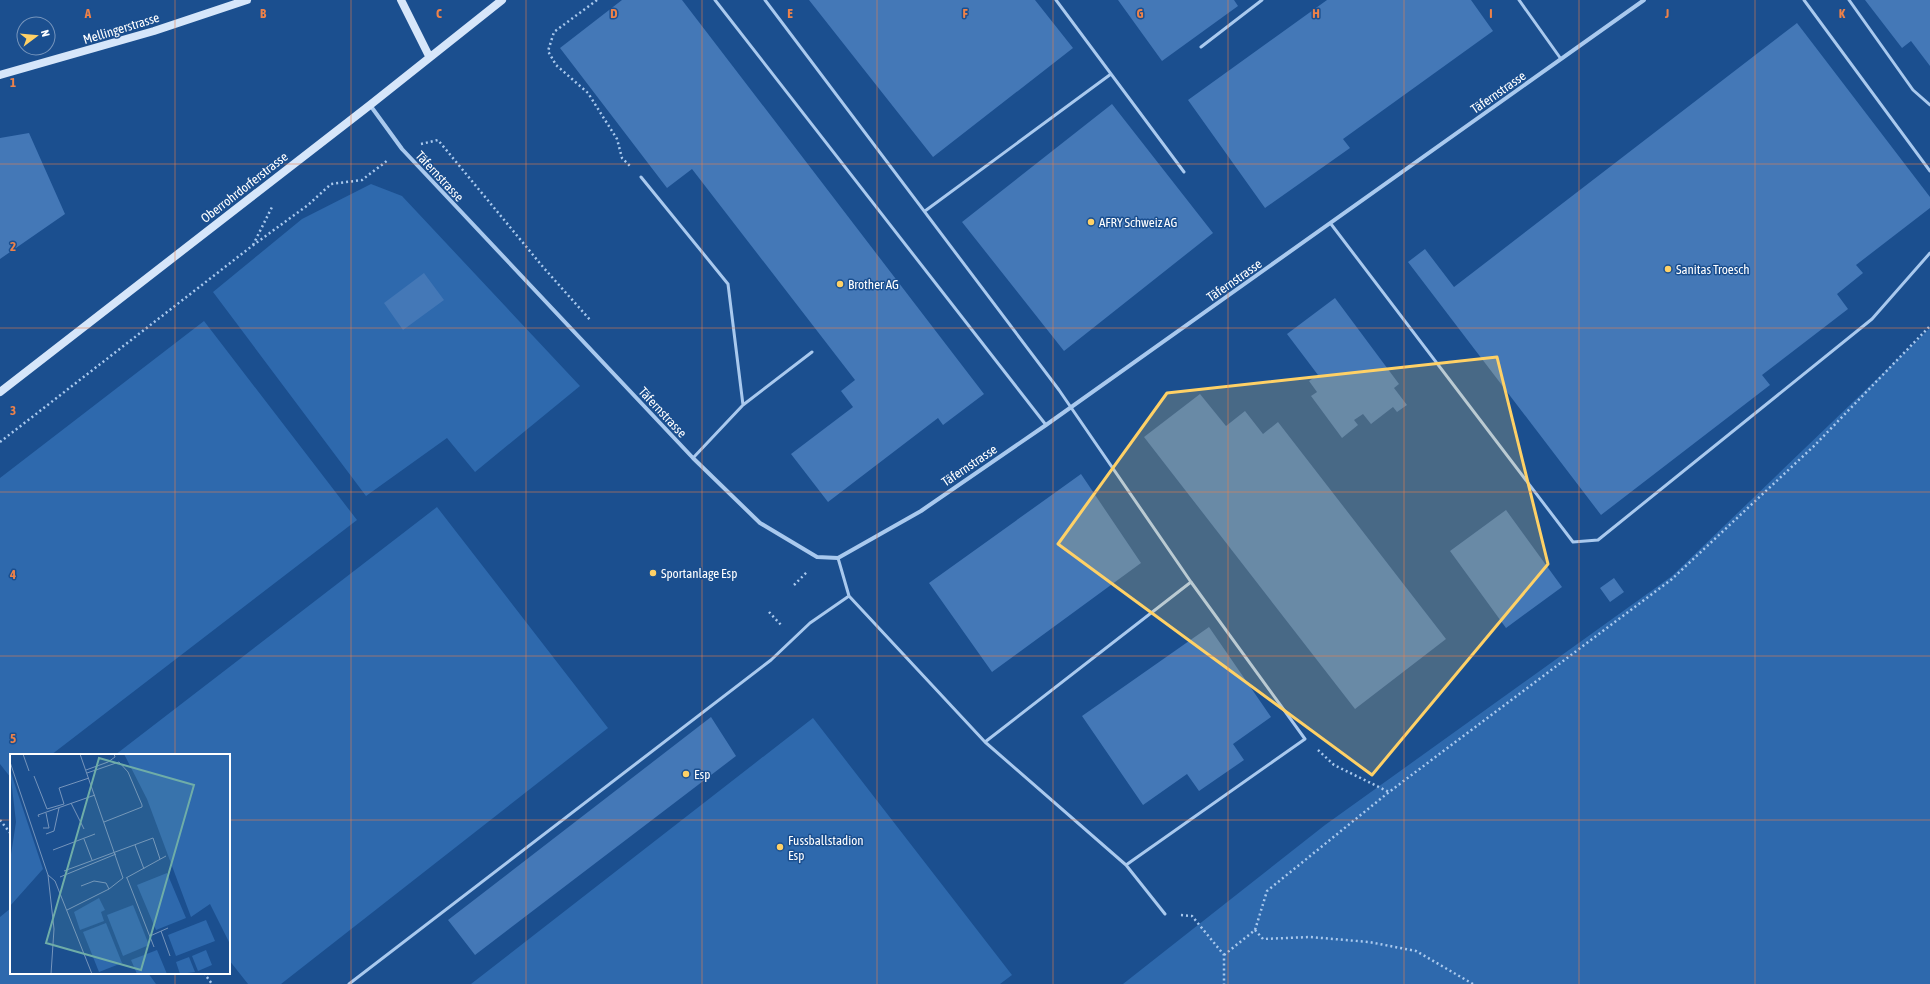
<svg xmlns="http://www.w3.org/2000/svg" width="1930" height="984" viewBox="0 0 1930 984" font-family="'Asap Condensed',sans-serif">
  <rect width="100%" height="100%" fill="#1b4f8f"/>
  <path fill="#2e69ad" d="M371 184 402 196 580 386 475 472 447 438 366 496 213 292 302 219Z
    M204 321 357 520 51 755H11V778L0 764V478Z
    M1930 328V984H1123L1325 825 1672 576Z
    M437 507 608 728 281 984H248L229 960V755H115Z
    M813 718 1012 975 1000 984H471Z
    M11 908V973H148L156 984H0V917Z"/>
  <path fill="#4478b7" d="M622 0H682L984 394 943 425 938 418 828 502 791 454 853 407 841 391 855 380 692 169 667 188 560 48Z
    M809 0H1035L1073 48 933 157Z
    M1118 0H1234L1238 6 1162 61Z
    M1327 0H1471L1493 31 1343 139 1350 148 1265 208 1188 100Z
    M1865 0H1930V66L1911 41 1902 48Z
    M1797 23 1930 197V208L1856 265 1863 273 1837 294 1848 309 1762 375 1770 385 1601 515 1408 262 1425 249 1454 287Z
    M1112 104 1213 233 1064 351 962 222Z
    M29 133 65 214 0 259V138Z
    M424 273 444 300 403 330 384 303Z
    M1335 298 1399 384 1394 388 1407 405 1397 412 1393 407 1371 424 1363 414 1354 420 1358 425 1342 438 1311 396 1317 392 1309 381 1318 375 1287 334Z
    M1200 394 1226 426 1245 411 1263 434 1278 422 1446 639 1355 709 1144 437Z
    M1081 474 1141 563 992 672 929 583Z
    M1506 510 1562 587 1506 628 1450 551Z
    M1614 578 1624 592 1610 602 1600 588Z
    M1209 627 1271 717 1233 744 1244 760 1199 791 1187 774 1143 805 1082 716Z
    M711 717 736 756 475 955 448 920Z"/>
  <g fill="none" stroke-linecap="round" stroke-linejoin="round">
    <path stroke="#a9c9ee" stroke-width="2.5" stroke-dasharray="2 3" stroke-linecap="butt" d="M597 0 554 32 548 51 556 65 588 93 617 139 622 158 630 166
      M421 144 438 140 543 267 591 321
      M253 245 272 207
      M0 442 252 246 308 205 331 184 362 180 388 160
      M794 585 808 571
      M769 612 782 626
      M1318 750 1334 765 1389 792
      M0 820 11 834
      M1181 915 1192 916 1224 955V984
      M1255 930 1263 939 1310 937 1369 942 1416 951 1473 984
      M1224 955 1255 930 1267 891 1389 792 1672 579 1815 445 1930 326
      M204 973 212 984"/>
    <path stroke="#a9c9ee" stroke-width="3" d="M715 0 1046 425
      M765 0 1059 390 1191 582 1305 739 1126 865
      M1056 0 1184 172
      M1519 0 1561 59
      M1804 0 1930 171
      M1849 0 1913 90 1930 105
      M1201 47 1262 0
      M641 177 728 284 743 405 693 458
      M925 211 1111 74
      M1331 224 1573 542 1598 540 1872 319 1930 253
      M743 405 812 352
      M838 558 849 596 985 742 1126 865 1165 914
      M985 742 1191 582
      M349 984 771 660 810 623 849 596"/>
    <path stroke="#a9c9ee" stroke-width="4" d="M370 105 402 149 693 458 760 523 817 557 838 558 921 511 1046 425 1644 0"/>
    <path stroke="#d6e6fa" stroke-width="8" d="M401 0 429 56
      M0 75 154 31 247 0
      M0 392 370 105 502 0"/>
  </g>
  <path fill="#ffd166" fill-opacity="0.2" stroke="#ffd166" stroke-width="3" stroke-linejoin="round" d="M1497 357 1548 564 1372 775 1058 544 1167 393Z"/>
  <path fill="none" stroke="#ee8249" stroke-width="1" stroke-opacity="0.55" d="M175 0V755M351 0V984M526 0V984M702 0V984M877 0V984M1053 0V984M1228 0V984M1404 0V984M1579 0V984M1755 0V984M0 164H1930M0 328H1930M0 492H1930M0 656H1930M0 820H11M229 820H1930M175 973V984"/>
  <g fill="#ffd166" stroke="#1b4f8f" stroke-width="1.5">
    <circle cx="1091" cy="222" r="4"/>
    <circle cx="1668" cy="269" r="4"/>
    <circle cx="840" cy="284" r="4"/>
    <circle cx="653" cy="573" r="4"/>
    <circle cx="686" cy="774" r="4"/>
    <circle cx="780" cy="847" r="4"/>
  </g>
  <g text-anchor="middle" stroke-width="3" stroke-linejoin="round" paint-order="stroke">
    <g font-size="13" fill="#fff" stroke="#1b4f8f">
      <text transform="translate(121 28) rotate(-17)" y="5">Mellingerstrasse</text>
      <text transform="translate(1498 92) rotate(-35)" y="5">Täfernstrasse</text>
      <text transform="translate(440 176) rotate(47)" y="5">Täfernstrasse</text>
      <text transform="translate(244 187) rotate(-38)" y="5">Oberrohrdorferstrasse</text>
      <text transform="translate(1234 280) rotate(-35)" y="5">Täfernstrasse</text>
      <text transform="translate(663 412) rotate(47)" y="5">Täfernstrasse</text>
      <text transform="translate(969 465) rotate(-34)" y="5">Täfernstrasse</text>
    </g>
    <g font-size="13" fill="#fff" stroke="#1b4f8f" text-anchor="start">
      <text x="1099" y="227">AFRY Schweiz AG</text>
      <text x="1676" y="274">Sanitas Troesch</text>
      <text x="848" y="289">Brother AG</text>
      <text x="661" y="578">Sportanlage Esp</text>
      <text x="694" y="779">Esp</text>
      <text x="788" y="845">Fussballstadion<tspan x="788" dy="15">Esp</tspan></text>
    </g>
  </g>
  <g transform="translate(10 754)">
    <rect width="220" height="220" fill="#1b4f8f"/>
    <path d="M114 0H220V190L200 150 181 163 137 45ZM0 16 33 115 0 152V107L6 68ZM157 119 176 164 146 176 127 131ZM89 144 95 156 91 158 94 167 70 176 64 158ZM123 151 139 191 113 202 97 161ZM196 166 205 187 166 202 158 181ZM96 169 112 209 89 218 73 178ZM147 196 157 220H127L121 206ZM196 196 202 211 188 217 182 202ZM179 203 185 218 170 220 166 208Z" fill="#2e69ad"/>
    <path fill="none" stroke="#7695bc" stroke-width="1" d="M13 0 19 17M0 8 38 121 44 175 41 220M76 16 98 8 105 3 104 0M77 19 109 8 118 18 132 51V53L94 68M24 22 37 55 54 50M61 49 74 75M54 50 49 34 79 24M29 63 28 61 85 41M33 74H39L36 59M36 80 44 77 49 54M74 85 82 106M125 91 134 115M43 96 85 80M54 117 143 84 150 105M38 121 45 127 82 220M50 123 106 100M116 124 156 102M117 124 144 193M71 132 84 127 96 129 99 135M57 156 99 135 113 124 70 0M151 177 160 202M140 182 158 174"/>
    <path fill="#6fada8" fill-opacity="0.15" stroke="#6fada8" stroke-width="2" d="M89 4 184 31 131 216 36 189Z"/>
    <rect width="220" height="220" fill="none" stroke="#fff" stroke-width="2"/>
  </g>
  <g font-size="13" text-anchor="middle" font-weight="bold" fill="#ee8249" stroke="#1b4f8f" stroke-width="3" stroke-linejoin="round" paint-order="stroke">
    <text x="88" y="18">A</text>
    <text x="263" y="18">B</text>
    <text x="439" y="18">C</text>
    <text x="614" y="18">D</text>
    <text x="790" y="18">E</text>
    <text x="965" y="18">F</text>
    <text x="1140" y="18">G</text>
    <text x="1316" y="18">H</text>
    <text x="1491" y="18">I</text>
    <text x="1667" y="18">J</text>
    <text x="1842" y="18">K</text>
    <text x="13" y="87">1</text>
    <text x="13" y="251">2</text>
    <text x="13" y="415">3</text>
    <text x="13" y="579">4</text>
    <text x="13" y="743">5</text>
  </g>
  <g transform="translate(36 36) rotate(74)"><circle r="19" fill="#1b4f8f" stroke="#7695bc"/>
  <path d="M0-3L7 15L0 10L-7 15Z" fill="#ffd166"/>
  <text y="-6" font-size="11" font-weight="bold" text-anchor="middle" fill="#ffffff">N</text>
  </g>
</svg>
